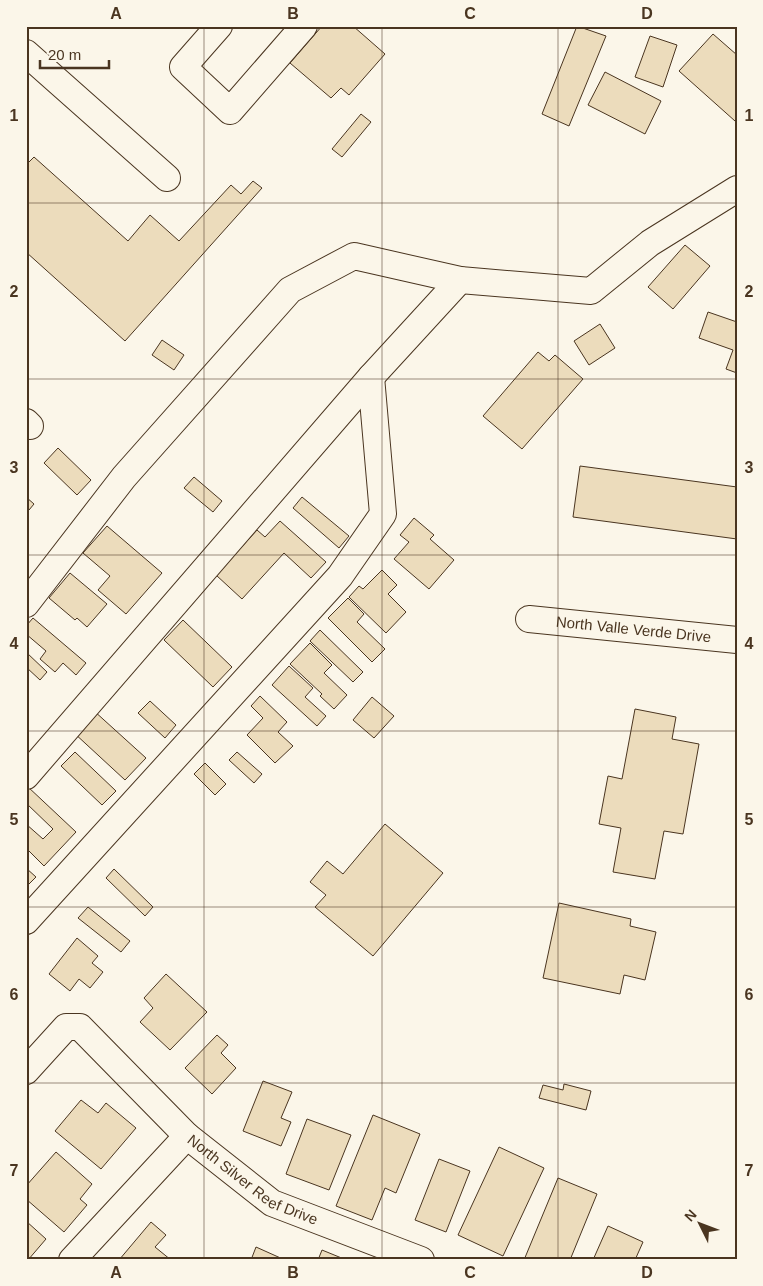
<svg xmlns="http://www.w3.org/2000/svg" width="763" height="1286" viewBox="0 0 763 1286" font-family="Arial,sans-serif">
  <rect width="100%" height="100%" fill="#fbf6e9"/>
  <path fill="#ecdcbc" stroke="#4a3520" d="M322 26H353L385 54 349 95 341 88 331 98 290 63Z
    M577 26 606 36 569 126 542 114Z
    M713 34 737 55V120L735 121 679 71Z
    M650 36 677 45 663 87 635 77Z
    M605 72 661 101 645 134 588 105Z
    M361 114 371 122 342 157 332 149Z
    M34 157 128 241 150 215 179 241 231 185 241 194 253 181 262 188 125 341 26 252V165Z
    M685 245 710 266 673 309 648 287Z
    M708 312 737 322V373L726 369 733 350 699 338Z
    M600 324 615 348 589 365 574 341Z
    M162 340 184 355 174 370 152 355Z
    M538 352 549 361 555 355 583 379 522 449 483 416Z
    M58 448 91 480 77 495 44 463Z
    M580 466 737 487V539L573 517Z
    M194 477 222 501 213 512 184 488Z
    M26 497 34 504 29 510 26 508Z
    M302 497 349 536 339 548 293 508Z
    M414 518 434 535 430 539 454 560 429 589 394 559 409 542 400 535Z
    M280 521 326 562 311 578 284 553 242 599 216 575 257 530 265 537Z
    M107 526 162 573 126 614 98 590 110 576 83 553Z
    M382 570 397 585 388 594 406 612 386 633 349 597 359 586 363 589Z
    M70 573 107 604 87 627 77 618 75 620 49 598Z
    M348 598 364 614 357 622 385 649 372 662 328 618Z
    M33 618 86 663 76 675 63 663 55 672 40 659 46 651 26 634V626Z
    M183 620 232 667 213 687 164 640Z
    M320 630 363 672 353 682 310 641Z
    M310 643 332 665 324 673 347 695 334 709 320 696 322 694 290 664Z
    M26 652 47 672 40 680 26 667Z
    M289 666 313 688 305 697 326 716 317 726 272 685Z
    M260 696 287 722 278 732 293 746 275 763 247 735 263 718 251 706Z
    M372 697 394 716 374 738 353 720Z
    M150 701 176 725 165 738 138 713Z
    M635 709 676 717 672 739 699 744 683 834 664 831 655 879 613 872 621 828 599 824 608 776 622 779Z
    M93 710 146 758 125 780 73 732Z
    M75 752 116 791 102 805 61 766Z
    M237 752 262 774 254 783 229 760Z
    M205 763 226 784 215 795 194 774Z
    M27 786 76 832 44 866 26 848V824L43 839 53 829 26 803Z
    M385 824 443 873 373 956 315 907 326 895 310 882 327 861 343 874Z
    M26 868 36 877 26 887Z
    M114 869 153 907 145 916 106 878Z
    M559 903 631 919 630 926 656 932 645 980 624 975 620 994 543 978Z
    M88 907 130 941 121 952 78 918Z
    M77 938 98 956 92 963 103 972 90 988 79 979 70 991 49 974Z
    M166 974 207 1012 170 1050 140 1022 153 1008 144 998Z
    M217 1035 228 1045 221 1053 236 1068 212 1094 185 1068Z
    M263 1081 292 1092 281 1118 291 1122 281 1146 243 1131Z
    M564 1084 591 1091 586 1110 539 1098 543 1085 563 1090Z
    M81 1100 98 1113 106 1103 136 1128 101 1169 55 1131Z
    M373 1115 420 1134 396 1193 385 1188 372 1220 336 1206Z
    M307 1119 351 1135 329 1190 286 1174Z
    M499 1147 544 1168 503 1256 458 1235Z
    M56 1152 92 1184 80 1199 87 1205 64 1232 26 1199V1186Z
    M439 1159 470 1171 446 1232 415 1220Z
    M558 1178 597 1194 570 1260H524Z
    M26 1221 46 1239 28 1260H26Z
    M151 1222 166 1235 155 1247 171 1260H119Z
    M608 1226 643 1242 635 1260H593Z
    M256 1247 285 1260H251Z
    M322 1250 344 1259 318 1260Z"/>
  <g fill="none" stroke-linecap="round" stroke-linejoin="round">
    <g stroke="#4a3520" stroke-width="28">
      <g id="minor">
        <path d="M219 26 183 67 230 111 304 26"/>
        <path d="M26 53 167 178"/>
        <path d="M26 422 30 426"/>
        <path d="M26 604 124 477 290 290 354 256 460 280 591 291 650 243 737 189"/>
        <path id="s1" d="M529 619 737 640"/>
        <path d="M26 776 371 377 460 280"/>
        <path d="M26 921 340 576 383 514 371 377"/>
        <path d="M26 1071 66 1027H80L187 1136"/>
        <path id="s2" d="M72 1260 187 1136 272 1203 421 1260"/>
      </g>
    </g>
    <use href="#minor" stroke="#fbf6e9" stroke-width="26"/>
  </g>
  <path fill="none" stroke="#4a3520" stroke-width="1" stroke-opacity="0.55" d="M204 26V1260M382 26V1260M558 26V1260M26 203H737M26 379H737M26 555H737M26 731H737M26 907H737M26 1083H737"/>
  <g text-anchor="middle" stroke-width="4" stroke-linejoin="round" paint-order="stroke">
    <g font-size="15" fill="#4a3520" stroke="#fbf6e9">
      <text dy="5" stroke="none"><textPath href="#s1" startOffset="105">North Valle Verde Drive</textPath></text>
      <text dy="5" stroke="none"><textPath href="#s2" startOffset="249">North Silver Reef Drive</textPath></text>
    </g>
  </g>
  <rect width="763" height="1286" fill="none" stroke="#fbf6e9" stroke-width="55"/>
  <g transform="translate(700 1224) rotate(312)" stroke="#fbf6e9" stroke-width="4" paint-order="stroke">
  <path d="M0-4L9 19L0 12L-9 19Z" fill="#4a3520"/>
  <text y="-8" font-size="14" font-weight="bold" text-anchor="middle" fill="#4a3520">N</text>
  </g>
  <path d="M40 60v8h69v-8" fill="none" stroke="#4a3520" stroke-width="2.5"/>
  <text x="48" y="60" font-size="15" fill="#4a3520" stroke="#fbf6e9" stroke-width="4" paint-order="stroke">20 m</text>
  <rect x="28" y="28" width="708" height="1230" fill="none" stroke="#4a3520" stroke-width="2"/>
  <g font-size="16" text-anchor="middle" font-weight="bold" fill="#4a3520">
    <text x="116" y="19">A</text>
    <text x="293" y="19">B</text>
    <text x="470" y="19">C</text>
    <text x="647" y="19">D</text>
    <text x="14" y="121">1</text>
    <text x="749" y="121">1</text>
    <text x="14" y="297">2</text>
    <text x="749" y="297">2</text>
    <text x="14" y="473">3</text>
    <text x="749" y="473">3</text>
    <text x="14" y="649">4</text>
    <text x="749" y="649">4</text>
    <text x="14" y="825">5</text>
    <text x="749" y="825">5</text>
    <text x="14" y="1000">6</text>
    <text x="749" y="1000">6</text>
    <text x="14" y="1176">7</text>
    <text x="749" y="1176">7</text>
    <text x="116" y="1278">A</text>
    <text x="293" y="1278">B</text>
    <text x="470" y="1278">C</text>
    <text x="647" y="1278">D</text>
  </g>
</svg>
